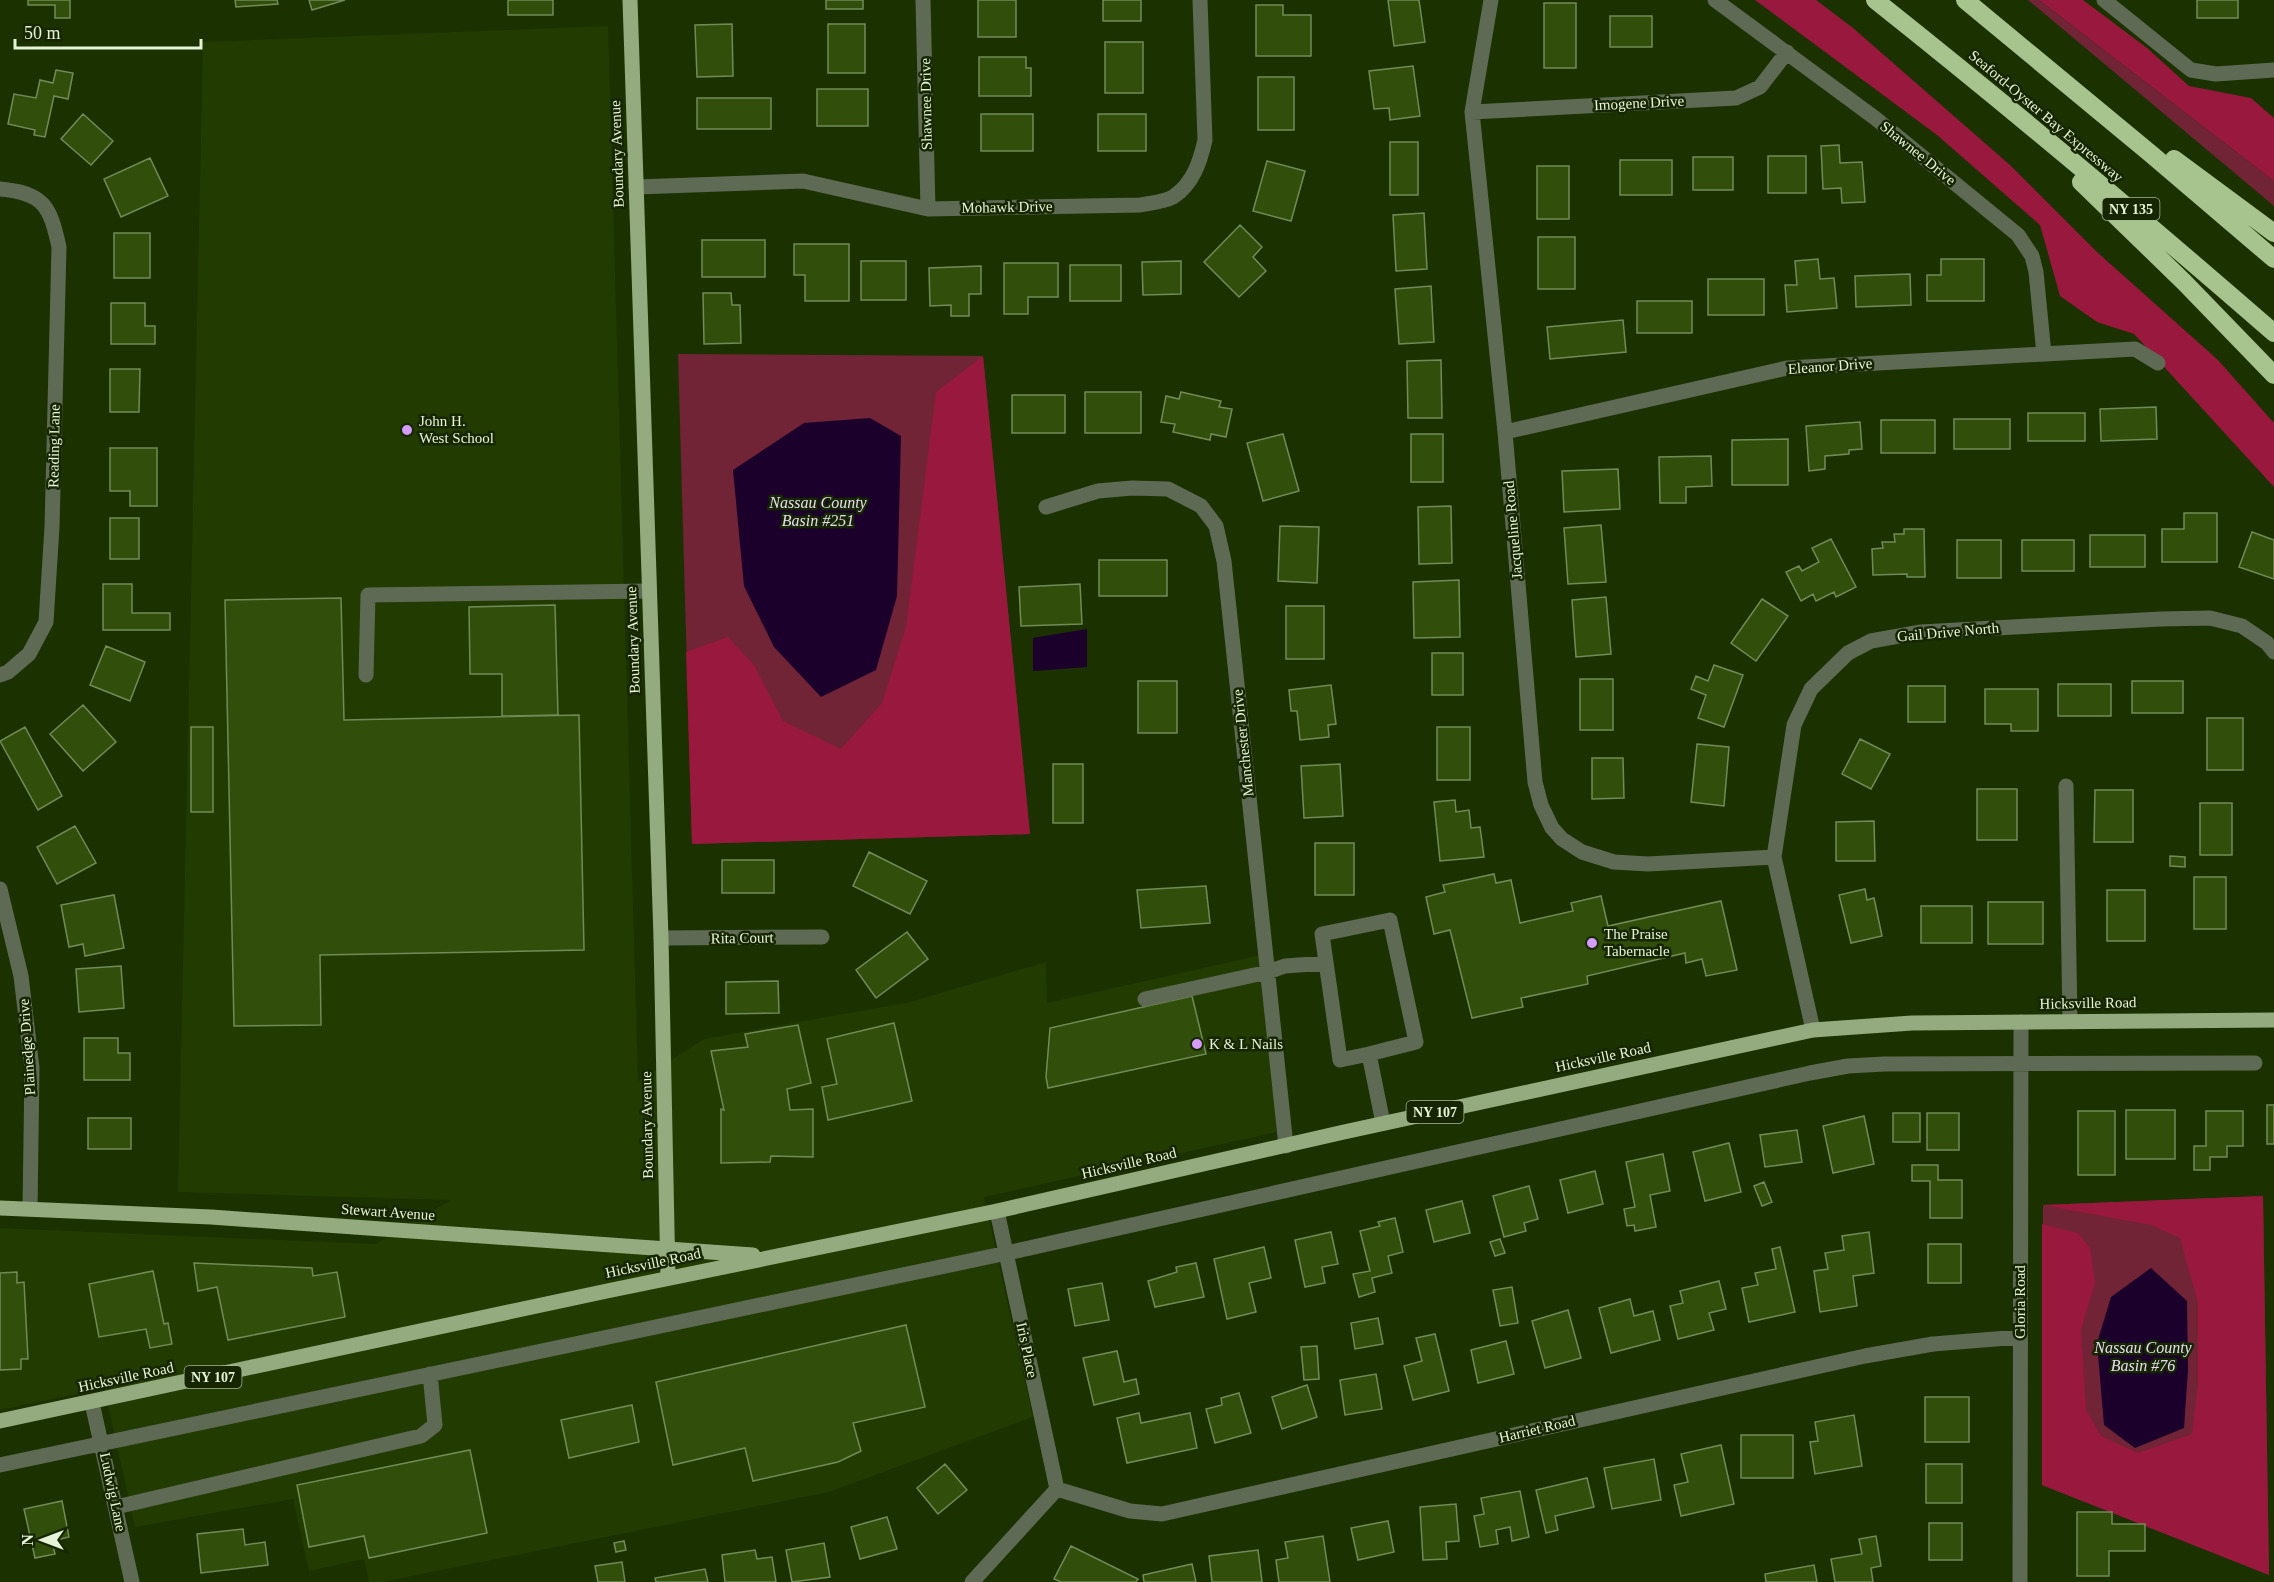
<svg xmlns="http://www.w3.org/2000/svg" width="2274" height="1582" viewBox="0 0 2274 1582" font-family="Georgia,serif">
  <rect width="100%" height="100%" fill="#1b3100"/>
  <path fill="#223b00" d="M608 26 638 1081 704 1039 910 1002 1046 962 1047 1003 1261 955 1277 1132 984 1197 1033 1417 829 1492 382 1582H369L364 1559 309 1571 293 1499 135 1527 104 1388 0 1410V1228L376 1244 451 1200 178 1192 203 42Z"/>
  <path fill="#712435" d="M2028 0H2039L2274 181V206Z
    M678 354 983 356 1030 834 692 844Z
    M2263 1196 2269 1575 2042 1485 2043 1205Z"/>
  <path fill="#98183e" d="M1755 0H1816L1853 28 2010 165 2097 252 2218 360 2274 423V487L2134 334 2097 322 2060 296 2040 225 1937 135Z
    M2039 0H2083L2147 48 2189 86 2251 98 2274 118V181Z
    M983 356 1030 834 692 844 686 652 728 637 754 665 783 721 841 749 882 703 906 627 936 392Z
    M2263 1196 2269 1575 2042 1485V1224L2078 1233 2090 1248 2095 1283 2081 1330 2086 1410 2101 1436 2138 1453 2192 1434 2198 1384V1303L2180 1238 2151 1225 2043 1205Z"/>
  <path fill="#1b002c" d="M870 418 901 436 897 596 876 670 821 697 774 647 744 586 733 470 804 423Z
    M1087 629V667L1033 671V638Z
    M2151 1268 2187 1301 2188 1370 2184 1428 2135 1448 2104 1425 2097 1343 2111 1297Z"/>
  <path fill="#324e0b" stroke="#718b58" stroke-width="1.5" d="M28 0H70V18H55V5H28Z
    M235 0H277L278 4 236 7Z
    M309 0H345L312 10Z
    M508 0H553V15H508Z
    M826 0H863V9H826Z
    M978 0H1016V37H978Z
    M1103 0H1141V21H1103Z
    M1388 0H1419L1425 42 1394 46Z
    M2197 0H2238V18H2197Z
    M1544 3H1576V68H1544Z
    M1256 5H1283V15H1311V56H1256Z
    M1610 16H1652V47H1610Z
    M732 24 733 76 697 77 695 25Z
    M828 24H865V73H828Z
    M1105 42H1143V93H1105Z
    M979 57H1026V68H1031V96H979Z
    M1413 66 1420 116 1390 120 1389 108 1374 109 1369 71Z
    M56 70 73 73 68 99 54 96 45 137 34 135 35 130 8 124 14 94 36 98 40 80 53 83Z
    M1258 77H1294V130H1258Z
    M817 89H868V126H817Z
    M697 98H771V129H697Z
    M83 114 113 141 91 165 61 139Z
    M981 114H1033V151H981Z
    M1098 114H1146V151H1098Z
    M1390 142H1418V195H1390Z
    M1839 145 1840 163 1862 162 1865 202 1842 203 1841 188 1823 189 1821 146Z
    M1768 156H1806V193H1768Z
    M1693 157H1733V190H1693Z
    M150 158 168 196 121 217 104 179Z
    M1620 160H1672V195H1620Z
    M1267 161 1305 171 1291 221 1253 211Z
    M1537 166H1569V219H1537Z
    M1424 213 1427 269 1396 271 1393 215Z
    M1240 225 1262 247 1253 257 1266 271 1239 297 1204 262Z
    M114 233H150V278H114Z
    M1538 237H1575V289H1538Z
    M702 240H765V277H702Z
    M794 244H849V301H805V275H794Z
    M1818 259 1820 279 1834 278 1837 308 1787 312 1785 285H1797L1795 261Z
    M1941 259H1984V301H1927V275H1941Z
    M861 261H906V300H861Z
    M1181 261V294L1143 295 1142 262Z
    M1004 263H1058V297H1028V314H1004Z
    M1070 265H1121V301H1070Z
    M981 266V294H969V316H951V305L930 306 929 268Z
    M1910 274 1911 305 1856 307 1855 276Z
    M1708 279H1764V315H1708Z
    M1431 286 1434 342 1399 344 1395 289Z
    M703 293H731L732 305H740L741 343 704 344Z
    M1637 301H1692V333H1637Z
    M111 303H145V326H155V344H111Z
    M1623 320 1626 352 1550 359 1547 327Z
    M1441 360 1442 418H1408L1407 361Z
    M110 369H140L139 412H110Z
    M1085 392H1141V433H1085Z
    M1181 392 1221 401 1219 407 1232 409 1226 437 1211 434 1210 440 1173 432 1175 424 1161 422 1166 396 1179 399Z
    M1012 395H1065V433H1012Z
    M2156 407 2157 439 2101 441 2100 409Z
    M2028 413H2085V441H2028Z
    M1954 419H2010V449H1954Z
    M1881 420H1935V453H1881Z
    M1860 422 1862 449 1849 450V454L1825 456V469L1809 471 1806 426Z
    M1283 434 1299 491 1263 501 1247 443Z
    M1411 434H1443V482H1411Z
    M1788 439V485H1732V440Z
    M110 448H157V506H130V491H110Z
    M1711 456 1712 486 1686 487V503H1660L1659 457Z
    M1618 469 1620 509 1564 512 1562 471Z
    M1451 506 1452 563 1419 564 1418 507Z
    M2184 513H2217V562H2162V529H2184Z
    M110 518H139V559H110Z
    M1601 525 1606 582 1568 584 1564 528Z
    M1280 526 1319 527 1317 583 1278 581Z
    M1904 529H1924L1925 577H1907V574L1873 575 1872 549 1883 548 1882 542H1895L1894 534H1904Z
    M2252 532 2274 540V579L2239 567Z
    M2090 535H2145V567H2090Z
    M1831 539 1856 587 1836 597 1834 592 1816 601 1813 594 1801 601 1786 572 1799 566 1802 571 1819 562 1812 548Z
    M1957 540H2001V578H1957Z
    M2022 540H2074V571H2022Z
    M1099 560H1167V596H1099Z
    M1459 580 1460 637 1414 638 1413 582Z
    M103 584H132V613H170V630H103Z
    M1080 584 1082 624 1021 626 1019 587Z
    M1606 597 1611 654 1576 657 1572 600Z
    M341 598 344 720 579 715 584 950 320 955 321 1025 234 1026 225 600Z
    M1762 599 1788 616 1756 661 1731 643Z
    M555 605 558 715 502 716V674H470L469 607Z
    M1286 606H1324V659H1286Z
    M106 646 145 662 130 701 90 685Z
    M1432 653H1463V695H1432Z
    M1714 665 1743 675 1724 727 1698 718 1706 695 1691 689 1696 676 1708 681Z
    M1580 679H1613V730H1580Z
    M1138 681H1177V733H1138Z
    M2132 681H2183V713H2132Z
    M2058 684H2111V716H2058Z
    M1331 685 1336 724 1328 725 1329 737 1300 740 1297 711H1291L1289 690Z
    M1908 686H1945V722H1908Z
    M1985 689H2038V731H2011V724H1985Z
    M83 705 116 742 83 771 50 734Z
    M2207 718H2243V770H2207Z
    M25 727 62 796 38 810 0 741Z
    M191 727H213V812H191Z
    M1437 727H1470V780H1437Z
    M1860 739 1890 754 1871 789 1842 774Z
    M1697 744 1729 747 1724 806 1691 802Z
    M1592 758H1623L1624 798 1592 799Z
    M1053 764H1083V823H1053Z
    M1340 764 1343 816 1304 818 1301 766Z
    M1977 789H2017V840H1977Z
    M2095 790H2133V842H2094Z
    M1455 800 1456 812 1469 810 1471 828 1480 827 1484 857 1440 861 1434 802Z
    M2200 803H2232V855H2200Z
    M1874 821 1875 861H1836V822Z
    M75 826 96 863 57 884 37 847Z
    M1315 843H1354V895H1315Z
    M869 852 927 881 910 914 853 886Z
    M2170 856 2185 857V867L2170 866Z
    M722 860H774V893H722Z
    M1494 874 1496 883 1511 880 1520 923 1573 911 1571 903 1601 896 1608 926 1721 901 1737 970 1706 976 1702 959 1686 963 1685 953 1587 976 1588 984 1521 998 1523 1007 1472 1018 1450 930 1434 934 1426 897 1445 892 1443 885Z
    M2194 877H2226V929H2194Z
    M1206 886 1210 923 1141 928 1137 890Z
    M1865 889 1867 900 1874 898 1882 936 1851 943 1839 895Z
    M2107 890H2145V941H2107Z
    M114 895 124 948 85 956 83 944 69 947 61 905Z
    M1988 902H2043V944H1988Z
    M1921 906H1972V943H1921Z
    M907 932 928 959 876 998 856 970Z
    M121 966 124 1008 79 1012 76 969Z
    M778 981 779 1013 726 1014V982Z
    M1192 996 1206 1054 1048 1088 1046 1077 1050 1028Z
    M894 1023 912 1101 828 1120 822 1087 837 1084 827 1039Z
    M798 1025 811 1083 787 1089 790 1110 813 1109V1157L771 1156 770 1162 721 1163V1109L724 1110 711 1051 748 1047 745 1034Z
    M84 1038H118V1053H130V1080H84Z
    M2267 1105H2274V1144H2267Z
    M2126 1110H2175V1159H2126Z
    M2078 1111H2115V1175H2078Z
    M2206 1111H2243V1146H2227V1157H2210V1170H2194V1146H2206Z
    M1893 1113H1920V1142H1893Z
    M1927 1113H1959V1150H1927Z
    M1864 1116 1874 1164 1833 1173 1823 1126Z
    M88 1118H131V1149H88Z
    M1797 1130 1802 1162 1765 1167 1760 1135Z
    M1729 1143 1741 1192 1705 1201 1693 1152Z
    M1663 1154 1670 1191 1650 1195 1656 1227 1635 1231 1634 1225 1627 1226 1624 1209 1635 1207 1626 1162Z
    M1912 1165H1938V1180H1962V1218H1930V1181H1912Z
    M1595 1171 1603 1204 1568 1213 1560 1180Z
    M1764 1182 1772 1202 1762 1206 1754 1186Z
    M1529 1186 1538 1219 1524 1223 1526 1231 1504 1237 1493 1196Z
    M1462 1201 1470 1233 1434 1242 1426 1210Z
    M1395 1218 1403 1252 1388 1256 1392 1273 1372 1278 1375 1292 1359 1297 1353 1274 1370 1271 1360 1231 1380 1226 1378 1222Z
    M1331 1232 1338 1264 1322 1267 1325 1283 1305 1287 1295 1240Z
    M1869 1232 1874 1273 1853 1276 1857 1306 1820 1312 1814 1271 1828 1269 1825 1253 1844 1250 1842 1236Z
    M1500 1239 1505 1253 1495 1256 1490 1242Z
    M1928 1244H1961V1283H1928Z
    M1264 1247 1271 1278 1249 1283 1256 1312 1227 1319 1214 1259Z
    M1780 1247 1795 1312 1749 1322 1742 1288 1758 1285 1755 1273 1776 1269 1772 1249Z
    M194 1263 312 1268 313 1276 337 1272 345 1317 228 1340 217 1287 198 1291Z
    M1196 1263 1204 1297 1155 1307 1148 1281 1177 1272 1176 1267Z
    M153 1271 164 1324 168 1323 172 1344 150 1348 146 1329 99 1337 89 1284Z
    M17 1272V1283L24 1282 28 1359H21V1369L0 1370V1273Z
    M1719 1281 1726 1309 1709 1313 1714 1330 1678 1339 1670 1306 1683 1303 1680 1291Z
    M1102 1283 1109 1320 1075 1326 1068 1289Z
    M1512 1287 1518 1323 1500 1326 1493 1290Z
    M1630 1299 1634 1316 1653 1311 1660 1340 1611 1353 1599 1308Z
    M1568 1310 1581 1358 1545 1368 1532 1321Z
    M1378 1318 1383 1344 1355 1349 1351 1323Z
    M906 1325 925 1407 853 1423 861 1451 838 1462 753 1481 745 1448 673 1465 656 1382Z
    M1435 1334 1449 1391 1413 1400 1404 1366 1422 1361 1416 1338Z
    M1506 1341 1514 1374 1478 1383 1471 1350Z
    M1317 1346 1319 1379 1304 1380 1301 1347Z
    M1117 1351 1124 1382 1136 1379 1139 1394 1094 1405 1083 1358Z
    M1376 1374 1382 1409 1345 1415 1340 1380Z
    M1307 1385 1317 1417 1282 1429 1272 1397Z
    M1239 1393 1251 1433 1215 1443 1206 1409 1222 1405 1221 1398Z
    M1925 1397H1969V1442H1925Z
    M632 1405 639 1442 569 1458 561 1420Z
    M1139 1413 1141 1423 1190 1413 1197 1448 1127 1463 1117 1418Z
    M1854 1415 1862 1466 1815 1474 1810 1442 1818 1441 1815 1422Z
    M1741 1435H1793V1478H1741Z
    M1721 1445 1734 1504 1681 1516 1674 1485 1688 1482 1681 1454Z
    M470 1450 487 1533 369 1558 364 1536 309 1547 297 1485Z
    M1654 1459 1661 1500 1612 1509 1604 1468Z
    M945 1464 967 1490 938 1514 917 1488Z
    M1926 1464H1962V1503H1926Z
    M1587 1478 1594 1507 1555 1516 1558 1530 1546 1533 1536 1490Z
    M1520 1491 1529 1537 1512 1541 1510 1527 1496 1530 1498 1544 1480 1547 1474 1516 1484 1514 1481 1498Z
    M62 1501 69 1537 52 1541 55 1554 35 1558 24 1509Z
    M1456 1504 1459 1541 1446 1542 1447 1559 1423 1560 1420 1507Z
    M2077 1512H2112V1524H2145V1551H2109V1576H2077Z
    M887 1517 897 1549 860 1559 851 1527Z
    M1388 1521 1394 1552 1358 1560 1351 1528Z
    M1929 1523H1962V1560H1929Z
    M243 1529 245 1545 265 1542 268 1565 201 1573 197 1534Z
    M1323 1536 1330 1582H1279L1276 1560 1288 1558 1285 1542Z
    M1876 1536 1881 1566 1871 1568 1873 1582H1835L1831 1559 1862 1554 1859 1539Z
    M624 1541 626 1550 616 1552 614 1543Z
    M824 1543 830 1577 792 1582 786 1550Z
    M1071 1546 1138 1579 1136 1582H1061L1054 1579Z
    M755 1550 757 1559 772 1557 776 1582H725L722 1555Z
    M1258 1550 1262 1582H1212L1209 1556Z
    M622 1562 625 1582H598L595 1566Z
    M1192 1564 1196 1582H1144L1143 1575Z
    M1814 1565 1817 1582H1766L1765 1574Z
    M705 1569 708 1582H656L655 1578Z"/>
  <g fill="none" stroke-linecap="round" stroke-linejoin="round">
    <path stroke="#5f6a55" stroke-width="15" d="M923 0 928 209
      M1491 0 1472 112 1505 432 1535 782 1541 805 1552 828 1562 839 1582 852 1614 862 1648 864 1774 857
      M1715 0 1875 118 2018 235 2032 256 2036 272 2044 354
      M2104 0 2191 70 2216 74 2274 70
      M1472 112 1736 98 1760 87 1787 52
      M636 187 803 181 928 209 1140 205C1150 203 1164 202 1173 197 1193 184 1200 162 1205 140L1200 0
      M0 189C44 193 50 206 59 247L52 527 46 622 29 654 8 672 0 675
      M1505 432 1787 368 2135 349 2158 363
      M1046 507 1098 491 1132 488 1168 489 1201 506 1216 526 1224 561 1286 1146
      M366 675 368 595 649 591
      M2066 786 2070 1021
      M0 889 21 976 32 1068 30 1209
      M661 938 822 937
      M1145 999 1268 972 1285 966 1326 963
      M1813 1030 1774 857 1794 725 1811 689 1848 653 1871 641 1921 632 2161 619 2210 618 2242 626 2267 643 2274 652
      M1369 1054 1416 1042 1390 920 1322 934 1340 1060 1369 1054 1383 1123
      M997 1211 1057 1489
      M92 1403 132 1582
      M0 1465 1007 1253 1810 1073 1848 1066 1884 1064 2255 1063
      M1057 1489 1130 1511 1162 1514 1865 1356 1933 1344 2020 1337
      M116 1507 421 1436 435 1425 430 1374
      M972 1582 1057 1489
      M2020 1582 2021 1022"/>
    <path stroke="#93ab7e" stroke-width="15" d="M630 0 661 938 668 1278
      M0 1208 211 1217 753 1255
      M0 1421 607 1291 997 1211 1344 1132 1813 1030 1912 1023 2274 1020"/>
    <path stroke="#a8c48e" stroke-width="18" d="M1875 0C2011 108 2143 219 2274 333
      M1965 0 2151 154 2274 259
      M2174 159 2274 233
      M2081 182 2184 282 2274 375"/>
  </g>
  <g fill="#d49cfb" stroke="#152601" stroke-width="2">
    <circle cx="407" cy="430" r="6"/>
    <circle cx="1592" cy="943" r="6"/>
    <circle cx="1197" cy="1044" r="6"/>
  </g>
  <g text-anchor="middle" stroke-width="5" stroke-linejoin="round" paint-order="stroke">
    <g fill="#152601" stroke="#a7b698" stroke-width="1.5">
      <rect x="2102.5" y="198" width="57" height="22" rx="4.5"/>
      <rect x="1406.5" y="1101" width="57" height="22" rx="4.5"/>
      <rect x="184.5" y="1366" width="57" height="22" rx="4.5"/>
    </g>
    <g font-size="14" font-weight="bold" fill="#e5f4d8">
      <text x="2131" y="214">NY 135</text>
      <text x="1435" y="1117">NY 107</text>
      <text x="213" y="1382">NY 107</text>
    </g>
    <g font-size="15" fill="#e5f4d8" stroke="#152601">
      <text transform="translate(1639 103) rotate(-3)" y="5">Imogene Drive</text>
      <text transform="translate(926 104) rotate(-91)" y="5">Shawnee Drive</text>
      <text transform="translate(2046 116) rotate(40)" y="5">Seaford-Oyster Bay Expressway</text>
      <text transform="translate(1918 153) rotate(39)" y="5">Shawnee Drive</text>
      <text transform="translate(617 154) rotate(-92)" y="5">Boundary Avenue</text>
      <text transform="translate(1007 207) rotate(-1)" y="5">Mohawk Drive</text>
      <text transform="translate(1830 366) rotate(-4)" y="5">Eleanor Drive</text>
      <text transform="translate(54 446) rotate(-89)" y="5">Reading Lane</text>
      <text transform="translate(1513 530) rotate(-95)" y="5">Jacqueline Road</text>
      <text transform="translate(1948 632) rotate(-5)" y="5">Gail Drive North</text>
      <text transform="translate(633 640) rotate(-92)" y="5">Boundary Avenue</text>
      <text transform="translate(1243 743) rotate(-96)" y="5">Manchester Drive</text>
      <text transform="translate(742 938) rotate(-1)" y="5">Rita Court</text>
      <text transform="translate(2088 1003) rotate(-1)" y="5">Hicksville Road</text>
      <text transform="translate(27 1047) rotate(-94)" y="5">Plainedge Drive</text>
      <text transform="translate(1603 1057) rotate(-12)" y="5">Hicksville Road</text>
      <text transform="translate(647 1125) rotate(-91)" y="5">Boundary Avenue</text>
      <text transform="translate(1129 1163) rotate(-13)" y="5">Hicksville Road</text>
      <text transform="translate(388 1212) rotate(4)" y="5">Stewart Avenue</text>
      <text transform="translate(653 1263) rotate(-12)" y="5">Hicksville Road</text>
      <text transform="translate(2020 1302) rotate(-90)" y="5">Gloria Road</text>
      <text transform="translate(1027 1350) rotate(78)" y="5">Iris Place</text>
      <text transform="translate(126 1377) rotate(-12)" y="5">Hicksville Road</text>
      <text transform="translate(1537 1429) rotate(-13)" y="5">Harriet Road</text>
      <text transform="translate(113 1492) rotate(78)" y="5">Ludwig Lane</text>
    </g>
    <g font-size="15" fill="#e5f4d8" stroke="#152601" text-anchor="start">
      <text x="419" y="426">John H.<tspan x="419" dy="17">West School</tspan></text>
      <text x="1604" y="939">The Praise<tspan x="1604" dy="17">Tabernacle</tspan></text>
      <text x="1209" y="1049">K &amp; L Nails</text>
    </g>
    <g font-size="16" font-style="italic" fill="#e9dbf5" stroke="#152601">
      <text x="818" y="508">Nassau County<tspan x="818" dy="18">Basin #251</tspan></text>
      <text x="2143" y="1353">Nassau County<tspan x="2143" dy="18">Basin #76</tspan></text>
    </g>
  </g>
  <g transform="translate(42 1540) rotate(270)" stroke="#152601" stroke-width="4.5" paint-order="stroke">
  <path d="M0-4.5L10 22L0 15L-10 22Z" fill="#e5f4d8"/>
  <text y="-9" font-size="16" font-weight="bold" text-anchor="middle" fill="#e5f4d8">N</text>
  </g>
  <path d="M15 39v9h186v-9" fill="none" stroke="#e5f4d8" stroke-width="3"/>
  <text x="24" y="39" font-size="18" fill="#e5f4d8" stroke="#152601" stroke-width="4.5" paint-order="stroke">50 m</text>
</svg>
